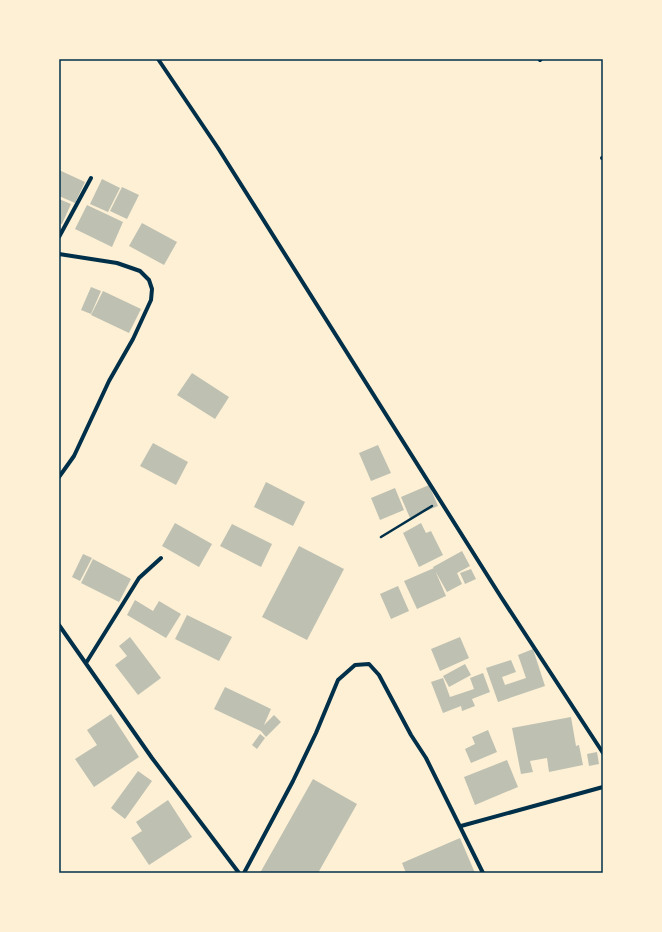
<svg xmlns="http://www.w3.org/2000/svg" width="662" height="932" viewBox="0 0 662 932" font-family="'Public Sans',sans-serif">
  <rect width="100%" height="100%" fill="#fdf0d5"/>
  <path fill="#bec0b2" d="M59 170 85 182 75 203 59 196Z
    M102 179 120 188 108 212 90 204Z
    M122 187 139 195 127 219 110 211Z
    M59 199 71 204 62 224 59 223Z
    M87 205 123 222 112 247 75 229Z
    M142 223 177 242 164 265 129 246Z
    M91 287 101 291 91 314 81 310Z
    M103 291 141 309 129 333 91 315Z
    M192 373 229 397 215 419 177 395Z
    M153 443 188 462 176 485 140 466Z
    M378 445 391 473 371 481 359 453Z
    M266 482 305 502 293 526 254 507Z
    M429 485 438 506 410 518 401 497Z
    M395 488 404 510 380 520 371 498Z
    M175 523 212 544 199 567 162 546Z
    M421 523 426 533 431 531 443 555 419 567 403 533Z
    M232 524 272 544 261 567 220 546Z
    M299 546 344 569 307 640 262 617Z
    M462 551 470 566 457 573 462 584 447 592 433 567Z
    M83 554 92 558 80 581 72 577Z
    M93 559 131 579 119 602 81 583Z
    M434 568 446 596 417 609 404 581Z
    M471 569 476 579 465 584 460 573Z
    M398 586 409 611 391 619 380 594Z
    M135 600 153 611 159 601 181 614 166 638 127 615Z
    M187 615 232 637 219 661 175 639Z
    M130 637 161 678 138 695 115 665 127 656 119 646Z
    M460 637 469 658 440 671 431 649Z
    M533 649 545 686 498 702 486 668 511 660 516 672 502 677 505 685 526 678 518 655Z
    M465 664 471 675 449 687 443 676Z
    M483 673 490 692 472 699 475 706 462 711 461 706 443 713 431 682 443 678 450 697 474 689 470 678Z
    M225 687 271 709 264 725 274 715 281 722 266 737 261 731 214 709Z
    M111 714 139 757 94 787 75 759 97 745 87 730Z
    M571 717 576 746 579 745 583 765 549 772 547 758 530 761 533 772 521 774 512 728Z
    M488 730 497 752 471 763 465 749 475 744 472 737Z
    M260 734 265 738 257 749 252 745Z
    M597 752 599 764 589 766 587 754Z
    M507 760 518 787 475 805 464 777Z
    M138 771 152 781 125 819 111 808Z
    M313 779 357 804 318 873H260Z
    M168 800 192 837 149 865 131 838 142 831 136 822Z
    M460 838 475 873H406L402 863Z"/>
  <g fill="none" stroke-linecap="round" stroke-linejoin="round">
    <path stroke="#003049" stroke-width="2.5" d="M381 537 432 506"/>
    <path stroke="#003049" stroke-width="4" d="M158 59 218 148 501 597 603 753
      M540 60 541 59
      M602 158H603
      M59 237 91 178
      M59 254 117 263 140 271 149 280 152 289 151 300 133 339 109 381 74 456 59 477
      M59 625 152 758 239 873
      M86 663 139 578 161 558
      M461 826 603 787
      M244 873 293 781 316 733 338 680 355 665 369 664 379 675 411 735 426 758 483 873"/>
  </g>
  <rect width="662" height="932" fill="none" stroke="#fdf0d5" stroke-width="120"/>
  <rect x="60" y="60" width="542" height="812" fill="none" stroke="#003049" stroke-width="1.5"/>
</svg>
